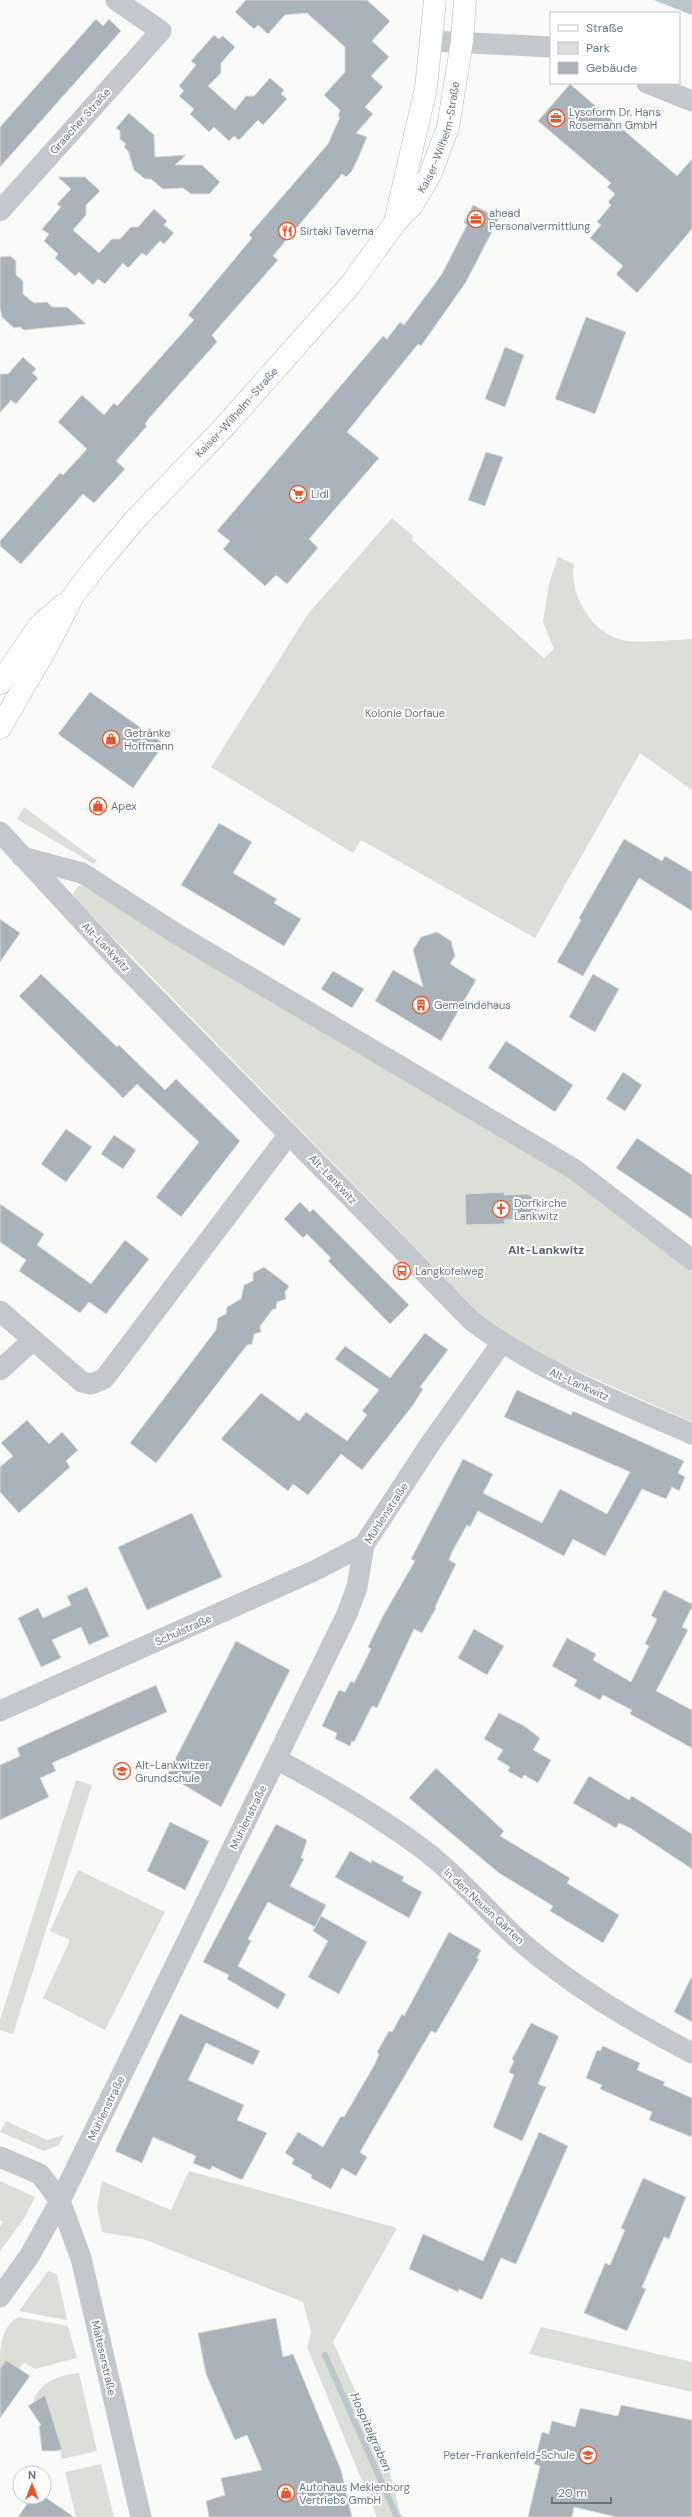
<svg xmlns="http://www.w3.org/2000/svg" width="692" height="2517" viewBox="0 0 692 2517" font-family="'DM Sans',sans-serif">
  <rect width="100%" height="100%" fill="#fafaf8"/>
  <path fill="#dadfd7" d="M392 518 413 536 411 539 544 658 554 649 543 622 549 584 558 557 574 564C568 594 593 637 627 641 648 643 671 640 692 639V790L640 753 535 938 361 840 353 853 211 767 308 614Z
    M24 807 97 861 94 864 17 819Z
    M78 886H82L574 1179 692 1272V1422L539 1354 480 1314 72 895Z
    M76 1780 92 1785 13 2034 0 2030V2020Z
    M78 1870 165 1912 105 2030 43 1998 70 1940 50 1931Z
    M6 2121 47 2140 64 2135 59 2145 44 2151 0 2132Z
    M189 2171 397 2228 333 2342 387 2460 400 2513 404 2517H377L307 2347 311 2332 303 2302 143 2239 102 2232 97 2207 102 2181 171 2210Z
    M0 2181 35 2197 25 2217 0 2251V2226L3 2222 0 2220Z
    M48 2271 57 2274 67 2320 19 2311Z
    M18 2317 68 2326 77 2358 35 2369 24 2362 19 2369 6 2360 0 2369C0 2349 0 2328 18 2317Z
    M541 2327 692 2362V2392L529 2354Z
    M79 2373 97 2451 62 2459 55 2426 33 2403C38 2382 60 2375 79 2373Z
    M101 2464 114 2517H76L65 2472Z"/>
  <path fill="#bbc7cb" d="M654 0H692V15Z"/>
  <g fill="none" stroke-linecap="round" stroke-linejoin="round">
    <path stroke="#bbc7cb" stroke-width="6" d="M325 2355 397 2517"/>
  </g>
  <path fill="#aab3b9" stroke="#dcdcda" d="M246 0H367L390 21 372 41 389 57 371 76 383 87 365 107 373 114 356 133 367 137 359 156 352 171 346 177 342 174 273 256 278 260 212 335 217 342 150 417 145 424 147 426 116 461 125 469 94 503 83 494 21 564 0 546V541L60 473 63 475 87 449 58 422 82 395 104 415 114 403 117 406 127 395 194 320 188 315 252 238 249 235 328 144 340 117 338 116 340 110 324 95 345 72V47L307 13 285 15 268 34 258 25 254 29 235 12Z
    M96 19 103 26 109 19 121 31 0 167V127Z
    M214 35 219 39 223 36 235 47 221 63V73L208 86 235 110 246 96H254L270 78 284 90 281 94 287 99 263 125 258 120 239 140 234 136 229 141 214 127 209 132 190 114 194 109 179 96 184 91 179 86 196 65 191 61Z
    M570 84 677 176 692 159V229L637 293 616 274 623 266 590 238 601 225 597 222 611 205 608 202 615 194 607 187 611 183 538 121Z
    M129 113 154 135 155 157 186 155 175 165H202L218 180 220 182 209 194H191L183 188 163 189 151 179H145L134 170 128 151 124 147 126 144 120 139V131L116 128Z
    M58 177H85L100 191 86 205V215L73 230 99 253 112 239H120L131 227H138L154 209 167 221 164 225 174 233 164 244 160 241 146 256 142 253 128 268 123 263 105 284 98 279 93 285 79 272 75 276 55 258 58 254 44 241 49 234 42 229 61 207 57 204 71 189Z
    M473 205 499 218 466 282 421 346 418 344 347 432 379 458 309 539 318 548 287 584 276 575 265 586 223 549 230 541 217 531 383 336 387 339 400 322 404 325 442 274 467 225 464 223Z
    M10 256 16 261V275L23 281V294L34 303 47 302 52 307H67L86 324 24 330 20 327 14 328 2 317 0 308V257Z
    M586 317 626 332 595 414 555 399Z
    M505 347 524 355 505 407 485 399Z
    M23 357 36 369 32 373 38 378 16 404 11 400 0 413V374H8Z
    M486 452 503 457 485 506 468 500Z
    M90 692 164 744 133 788 58 734Z
    M219 823 252 842 233 873 277 899 274 903 301 919 284 946 181 885Z
    M624 839 662 861 665 856 692 872V911L639 878 583 976 557 962 581 920 579 918Z
    M0 919 20 933 0 962Z
    M437 932 451 941 455 956 450 964 476 980 441 1041 375 1001 393 970 423 987 413 950 421 937Z
    M333 971 364 989 352 1008 321 989Z
    M41 974 117 1047 119 1045 165 1090 176 1079 240 1141 181 1217 156 1197 199 1142 137 1084 123 1098 19 996Z
    M593 974 619 989 595 1032 569 1017Z
    M506 1041 573 1085 555 1112 488 1068Z
    M623 1072 642 1085 625 1111 606 1099Z
    M66 1129 92 1147 66 1182 41 1164Z
    M114 1135 136 1150 123 1169 101 1154Z
    M637 1138 692 1175V1219L616 1168Z
    M504 1192V1195L528 1194 537 1201V1211L530 1219 504 1220 505 1224 466 1225 465 1194Z
    M300 1202 310 1212 313 1209 409 1305 390 1324 328 1261 331 1258 307 1234 303 1238 284 1219Z
    M0 1204 44 1234 37 1245 91 1284 125 1240 149 1259 106 1314 89 1302 80 1313 19 1271 26 1260 0 1242Z
    M264 1267 289 1286 285 1292 286 1299 277 1302 276 1309H273L260 1326 261 1332 254 1334 252 1344 247 1345 156 1463 130 1443 216 1330 218 1318 226 1314 227 1307 241 1299 244 1285 253 1281V1273Z
    M425 1333 448 1350 420 1387 423 1389 413 1405 362 1470 341 1454 308 1495 293 1484 288 1491 221 1439 261 1393 299 1421 306 1412 347 1441 367 1415 362 1411 379 1390 335 1359 345 1346 390 1378Z
    M517 1390 571 1415 573 1411 684 1461 678 1473 685 1477 679 1491 672 1487 666 1499 642 1489 605 1556 573 1539 564 1556 478 1511 470 1527 467 1525 452 1552 449 1560 456 1564 435 1607 436 1608 422 1633 414 1629 377 1708 372 1706 354 1742 352 1741 350 1746 335 1739 337 1733 322 1726 339 1690 345 1692 351 1681 354 1683 371 1649 368 1647 383 1616 415 1561 411 1559 463 1459 493 1474 483 1493 542 1523 560 1489 607 1514 630 1472 504 1417Z
    M27 1420 49 1444 62 1432 78 1450 66 1461 70 1467 19 1513 0 1492V1467L13 1456 1 1443Z
    M192 1513 222 1577 147 1610 118 1547Z
    M87 1587 109 1636 89 1645 81 1627 52 1640 61 1658 41 1667 18 1618 38 1608 43 1618 71 1605 67 1596Z
    M664 1590 692 1604V1607L682 1627 688 1630 656 1691 692 1710V1748L630 1714 632 1710 603 1695 600 1700 574 1686 577 1680 552 1666 567 1638 596 1654 593 1660 631 1682 649 1646 645 1644 657 1619 651 1616Z
    M474 1629 504 1646 487 1675 458 1658Z
    M236 1641 290 1670 221 1807 167 1775Z
    M156 1685 167 1712 52 1763 56 1771 40 1778 49 1797 0 1820V1765L20 1756 17 1748Z
    M499 1713 524 1726 540 1738 533 1750 551 1760 538 1783 524 1775 522 1779 508 1771 510 1767 497 1759 503 1750 484 1739Z
    M436 1768 504 1831 500 1836 570 1878 567 1883 619 1915 603 1943 550 1911 553 1906 499 1873 409 1798Z
    M589 1776 629 1800 632 1796 692 1834V1869L630 1828 619 1823 616 1828 573 1803Z
    M170 1822 209 1841 185 1890 147 1871Z
    M276 1824 307 1840 301 1858 304 1859 290 1886 326 1905 315 1927 268 1902 248 1939 251 1941 238 1966 286 1994 278 2009 227 1979 229 1975 203 1962Z
    M350 1851 371 1863 372 1860 404 1877 402 1881 422 1892 409 1918 335 1877Z
    M321 1916 367 1942 339 1994 308 1977 328 1941 313 1931Z
    M449 1932 481 1950 477 1958 479 1959 436 2033 431 2031 371 2133 360 2152 367 2157 356 2176 342 2168 331 2189 311 2178 312 2175 292 2164 294 2159 285 2153 298 2132 323 2147 341 2116 344 2117 375 2064 379 2054 377 2052 389 2031 392 2032 402 2014 404 2016Z
    M692 1976V2022L674 2012Z
    M180 2014 260 2051 253 2065 206 2043 188 2080 244 2105 237 2120 267 2133 242 2180 212 2166 210 2170 193 2163 196 2156 153 2137 142 2163 115 2151Z
    M531 2023 559 2036 538 2084 546 2087 522 2141 493 2127 514 2075 509 2072 514 2061 512 2059Z
    M603 2046 640 2063 637 2070 665 2082 663 2085 692 2098V2137L649 2120 652 2112 600 2089 602 2085 586 2078 597 2050 600 2051Z
    M539 2132 568 2146 516 2264 501 2258 482 2300 459 2289 458 2292 409 2269 423 2234 483 2261Z
    M643 2178 686 2197 669 2239 664 2237 642 2287 646 2289 627 2331 584 2313 605 2263 610 2265 625 2230 621 2228Z
    M276 2318 283 2357 293 2354 341 2470 352 2517H209L206 2501 225 2495 221 2478 262 2470 247 2435 235 2440 206 2374 198 2333Z
    M6 2360 30 2376 0 2418V2369Z
    M45 2395 62 2449 57 2451H42L39 2426 41 2425 28 2406Z
    M621 2405 692 2420V2517H616L574 2507 572 2517H528L540 2466 534 2464 542 2432 549 2434 552 2421 575 2427 580 2408 618 2416Z
    M32 2497H45L74 2517H18Z"/>
  <g fill="none" stroke-linecap="round" stroke-linejoin="round">
    <g stroke="#b3babf" stroke-width="23">
      <g id="secondary">
        <path d="M395 222 426 88 435 0"/>
        <path d="M0 683 39 626 63 605"/>
        <path id="s1" d="M0 728 47 647 73 596 97 565 134 521 225 426 351 284 395 223 412 205 430 175 448 127 462 41 465 0"/>
      </g>
    </g>
    <path stroke="#c3c8cc" stroke-width="21" d="M432 41 551 47
      M647 83 692 101
      M0 211 161 31 116 0
      M0 832 123 965 472 1321C538 1371 616 1401 692 1434
      M22 857 82 873 180 936 574 1169 692 1260
      M0 1311 82 1382 91 1384 104 1379 289 1134
      M0 1370 33 1340
      M0 1711 316 1570 364 1545
      M276 1759C329 1787 381 1817 428 1853 461 1879 489 1913 520 1941 572 1986 631 2021 692 2053
      M0 2157 40 2174 60 2201 81 2258 141 2517
      M0 2297 30 2255 60 2201 347 1614 357 1587 364 1545 430 1444 501 1344"/>
    <use href="#secondary" stroke="#fff" stroke-width="22"/>
  </g>
  <defs>
    <g id="office-ring" transform="scale(0.9)"><circle r="9.5" fill="#fff" stroke="#e4572e" stroke-width="1.5"/><path d="M-6-3h4V-5.5h4V-3h4V5H-6ZM-1-4.5V-3h2v-1.5ZM-6 0V1H6V0Z" fill="#e4572e"/></g>
    <g id="restaurant-ring" transform="scale(0.9)"><circle r="9.5" fill="#fff" stroke="#e4572e" stroke-width="1.5"/><path d="M-5-6h1v4h1v-4h1v4h1v-4h1v5L-1.5 .5V6h-2V.5L-5-1ZM5-6V6H3V1.5H1.5Q1.5-4 5-6Z" fill="#e4572e"/></g>
    <g id="supermarket-ring" transform="scale(0.9)"><circle r="9.5" fill="#fff" stroke="#e4572e" stroke-width="1.5"/><path d="M-6-5.5h2.5l.6 2H6L4.5 2H-2.5L-4.4-4H-6ZM-1.5 3.2a1.3 1.3 0 1 0 .1 0ZM3 3.2a1.3 1.3 0 1 0 .1 0Z" fill="#e4572e"/></g>
    <g id="shop-ring" transform="scale(0.9)"><circle r="9.5" fill="#fff" stroke="#e4572e" stroke-width="1.5"/><path d="M-5-2.5h2.3a2.7 3.5 0 0 1 5.4 0H5L5.5 6h-11ZM-1.5-2.5h3a1.5 2.3 0 0 0-3 0Z" fill="#e4572e"/></g>
    <g id="building-ring" transform="scale(0.9)"><circle r="9.5" fill="#fff" stroke="#e4572e" stroke-width="1.5"/><path d="M-4-6H4V6H1V3H-1V6H-4ZM-2.5-4.3h1.7v1.8h-1.7ZM.8-4.3h1.7v1.8H.8ZM-2.5-1h1.7V.8h-1.7ZM.8-1h1.7V.8H.8Z" fill="#e4572e"/></g>
    <g id="church-ring" transform="scale(0.9)"><circle r="9.5" fill="#fff" stroke="#e4572e" stroke-width="1.5"/><path d="M-1.2-6h2.4v3.5h3.3v2.4h-3.3V6h-2.4V-.1h-3.3v-2.4h3.3Z" fill="#e4572e"/></g>
    <g id="bus-ring" transform="scale(0.9)"><circle r="9.5" fill="#fff" stroke="#e4572e" stroke-width="1.5"/><path d="M-5-6H5V4H4V6H2V4H-2V6H-4V4H-5ZM-3.5-4V0h7V-4ZM-3.5 1.2v1.5H-2V1.2ZM2 1.2v1.5H3.5V1.2Z" fill="#e4572e"/></g>
    <g id="school-ring" transform="scale(0.9)"><circle r="9.5" fill="#fff" stroke="#e4572e" stroke-width="1.5"/><path d="M0-5L7-2L0 1L-7-2ZM-4 1L0 2.5L4 1V4Q0 6-4 4Z" fill="#e4572e"/></g>
  </defs>
  <g fill-rule="evenodd">
    <use href="#office-ring" x="556" y="118"/>
    <use href="#office-ring" x="476" y="219"/>
    <use href="#restaurant-ring" x="287" y="231"/>
    <use href="#supermarket-ring" x="298" y="494"/>
    <use href="#shop-ring" x="111" y="739"/>
    <use href="#shop-ring" x="98" y="806"/>
    <use href="#building-ring" x="421" y="1005"/>
    <use href="#church-ring" x="501" y="1209"/>
    <use href="#bus-ring" x="402" y="1271"/>
    <use href="#school-ring" x="122" y="1771"/>
    <use href="#school-ring" x="588" y="2455"/>
    <use href="#shop-ring" x="286" y="2493"/>
  </g>
  <g text-anchor="middle" stroke-width="4" stroke-linejoin="round" paint-order="stroke">
    <g font-size="11" fill="#657683" stroke="#fff" text-anchor="start">
      <text x="569" y="116">Lysoform Dr. Hans<tspan x="569" dy="13">Rosemann GmbH</tspan></text>
      <text x="489" y="217">ahead<tspan x="489" dy="13">Personalvermittlung</tspan></text>
      <text x="300" y="235">Sirtaki Taverna</text>
      <text x="311" y="498">Lidl</text>
      <text x="124" y="737">Getränke<tspan x="124" dy="13">Hoffmann</tspan></text>
      <text x="111" y="810">Apex</text>
      <text x="434" y="1009">Gemeindehaus</text>
      <text x="514" y="1207">Dorfkirche<tspan x="514" dy="13">Lankwitz</tspan></text>
      <text x="415" y="1275">Langkofelweg</text>
      <text x="135" y="1769">Alt-Lankwitzer<tspan x="135" dy="13">Grundschule</tspan></text>
      <text x="575" y="2459" text-anchor="end">Peter-Frankenfeld-Schule</text>
      <text x="299" y="2491">Autohaus Meklenborg<tspan x="299" dy="13">Vertriebs GmbH</tspan></text>
    </g>
    <g font-size="11" fill="#657683" stroke="#fff">
      <text transform="translate(80 121) rotate(-48)" y="4">Graacher Straße</text>
      <text dy="4" stroke="none"><textPath href="#s1" startOffset="743">Kaiser-Wilhelm-Straße</textPath></text>
      <text dy="4" stroke="none"><textPath href="#s1" startOffset="397">Kaiser-Wilhelm-Straße</textPath></text>
      <text transform="translate(106 947) rotate(46)" y="4">Alt-Lankwitz</text>
      <text transform="translate(333 1179) rotate(46)" y="4">Alt-Lankwitz</text>
      <text transform="translate(579 1384) rotate(24)" y="4">Alt-Lankwitz</text>
      <text transform="translate(386 1513) rotate(-57)" y="4">Mühlenstraße</text>
      <text transform="translate(183 1630) rotate(-24)" y="4">Schulstraße</text>
      <text transform="translate(248 1817) rotate(-64)" y="4">Mühlenstraße</text>
      <text transform="translate(484 1906) rotate(43)" y="4">In den Neuen Gärten</text>
      <text transform="translate(106 2108) rotate(-64)" y="4">Mühlenstraße</text>
      <text transform="translate(104 2358) rotate(77)" y="4">Malteserstraße</text>
    </g>
    <g font-size="11" fill="#687a64" stroke="#fff">
      <text x="405" y="717">Kolonie Dorfaue</text>
    </g>
    <g font-size="12" font-weight="bold" fill="#57646e" stroke="#fff">
      <text x="546" y="1254">Alt-Lankwitz</text>
    </g>
    <g font-size="12" font-style="italic" fill="#60757c" stroke="#fff">
      <text transform="translate(371 2432) rotate(66)" y="4">Hospitalgraben</text>
    </g>
  </g>
  <rect x="550" y="12" width="130" height="72" fill="#ffffff" stroke="#c1c8cd"/>
  <rect x="558" y="25" width="20" height="6" fill="#ffffff" stroke="#c1c8cd"/>
  <text x="586" y="32" font-size="12" fill="#657683">Straße</text>
  <rect x="558" y="42" width="20" height="12" fill="#dadfd7" stroke="#c1c8cd"/>
  <text x="586" y="52" font-size="12" fill="#657683">Park</text>
  <rect x="558" y="62" width="20" height="12" fill="#aab3b9" stroke="#c1c8cd"/>
  <text x="586" y="72" font-size="12" fill="#657683">Gebäude</text>
  <g transform="translate(32 2485)"><circle r="19" fill="#ffffff" stroke="#c1c8cd"/>
  <path d="M0-3L7 15L0 10L-7 15Z" fill="#e4572e"/>
  <text y="-6" font-size="11" font-weight="bold" text-anchor="middle" fill="#657683">N</text>
  </g>
  <path d="M552 2497v6h59v-6" fill="none" stroke="#657683" stroke-width="2"/>
  <text x="558" y="2497" font-size="12" fill="#657683" stroke="#ffffff" stroke-width="3" paint-order="stroke">20 m</text>
</svg>
